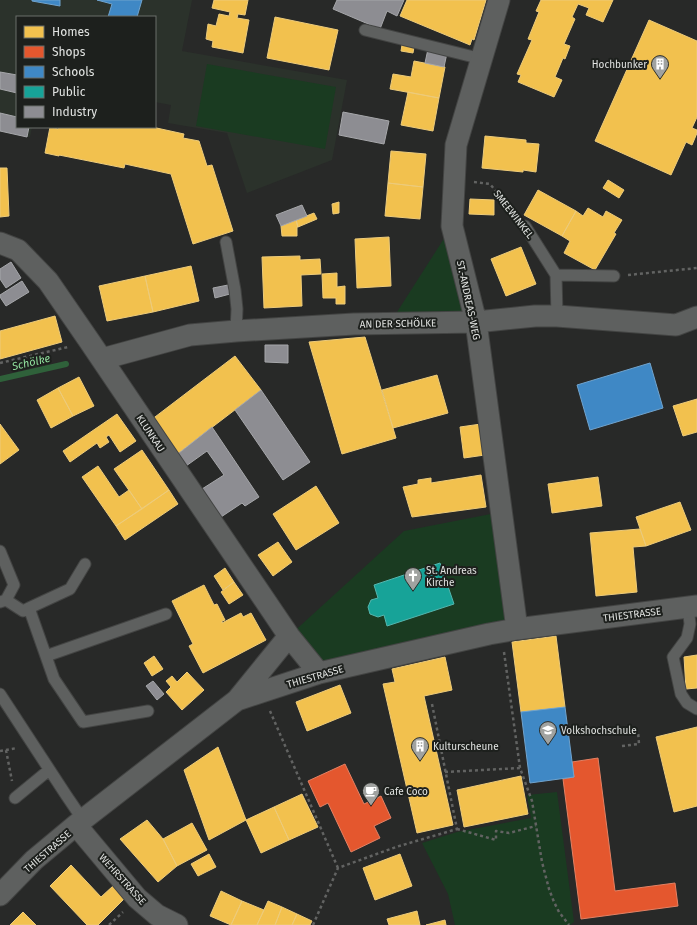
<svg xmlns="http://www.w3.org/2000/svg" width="697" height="925" viewBox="0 0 697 925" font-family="'Fira Sans',sans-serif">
  <rect width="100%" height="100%" fill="#282928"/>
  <path fill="#2b322b" d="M0 0H192L182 51 347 80 332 160 247 193 227 133 168 123 171 105 155 102V17H17V127H32L30 137 0 131Z"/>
  <path fill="#1a3b21" d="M207 64 336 87 325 149 196 126Z
    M452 226 476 322 390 323Z
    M501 512 517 629 319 673 289 636 404 531Z
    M557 792 574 922 570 925H455L448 894 422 843 457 832 531 818 527 795Z"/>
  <path fill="#f2c14e" stroke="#edcb7a" d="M214 0H248L245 15 238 14 237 18 249 20 243 53 212 47 213 41 206 39 208 24 216 26 219 14 229 16 230 12 212 8Z
    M407 0H486L474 40 472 39 470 45 400 16Z
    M541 0H613L603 22 586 15 589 8 578 4 572 17 575 19 564 44 570 46 565 59 563 58 555 77 562 80 554 97 518 82 521 75 517 74 532 40 528 39 539 12 536 11Z
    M275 17 338 30 329 70 267 58Z
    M649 20 697 41V117L692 128 697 130V133L692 145 686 142 671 175 595 141Z
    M402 45 414 47 413 53 401 51Z
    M414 61 445 67 439 98 390 89 393 74 411 77Z
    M408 92 439 98 433 131 401 125Z
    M50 127 58 129 59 127H152L184 134 183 138 199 141 207 166 212 165 233 231 193 244 171 174 125 164 124 168 59 155V156L45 153Z
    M485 136 526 140V143L539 144 536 172 523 170V172L482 168Z
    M391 151 426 154 423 187 388 183Z
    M0 168H7L9 216 0 217Z
    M608 180 624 190 619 198 603 188Z
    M388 183 423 187 420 219 385 216Z
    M538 190 576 211 562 236 524 215Z
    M470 199 494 200V215L469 214Z
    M339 202V213L333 214 332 204Z
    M588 208 603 217 606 211 622 220 614 233 616 234 595 270 564 253 570 241 562 236 576 211 583 216Z
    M314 213 317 219 298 227 296 220Z
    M296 220 298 227H297V236H282L281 226Z
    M389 237 391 286 357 288 355 239Z
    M521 247 536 284 506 296 491 259Z
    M300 256V260L320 259 321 274 301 275 302 306 264 308 262 257Z
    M191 266 199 301 153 312 145 276Z
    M337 273V287L345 286V304H336V298H323L322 274Z
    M145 276 153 312 107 321 99 286Z
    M55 316 62 342 0 359V331Z
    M365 337 396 438 342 454 309 342Z
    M235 356 261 390 177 454 151 420Z
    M437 375 448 413 393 428 382 390Z
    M79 377 94 406 73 416 58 388Z
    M58 388 73 416 51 428 37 400Z
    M697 399V432L683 436 673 406Z
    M117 414 136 441 120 452 109 435 106 437 109 442 100 448 97 443 70 462 63 451Z
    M0 424 19 450 0 464Z
    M481 424 485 455 464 458 460 427Z
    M142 450 169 490 142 509 114 469Z
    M98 466 119 497 129 490 142 509 116 526 82 477Z
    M481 475 486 507 412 517 403 487 418 484V480L431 478V483Z
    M598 477 602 506 552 513 548 484Z
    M316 486 339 523 296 550 273 514Z
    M169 490 178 504 125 540 116 526Z
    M680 502 691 530 646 546 636 517Z
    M640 529 646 546 633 547 637 592 596 596 590 533Z
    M278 542 292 562 273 576 258 555Z
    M225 568 234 582 223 590 214 576Z
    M234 582 243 595 229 604 221 592Z
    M204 585 214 605 217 604 225 620 222 621V623L241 613 243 617 251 613 266 640 203 673 189 646 193 644 172 601Z
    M556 636 565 707 521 712 512 642Z
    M697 655V688L686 689 684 657Z
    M154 656 163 669 152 676 144 663Z
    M445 657 452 690 424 696 453 825 417 833 383 684 395 682 392 669Z
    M187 672 204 690 182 710 166 692 171 687 166 681 172 676 177 682Z
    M340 685 351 713 307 731 296 702Z
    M697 727V806L674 812 656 737Z
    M218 747 246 820 209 840 184 770Z
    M521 776 528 814 464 827 457 790Z
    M302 794 318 827 289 840 274 807Z
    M274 807 289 840 261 853 246 820Z
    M147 820 163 839 177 866 158 882 120 839Z
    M192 823 207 850 177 866 163 839Z
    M209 854 216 867 198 876 191 864Z
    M400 854 412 886 375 900 363 868Z
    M71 865 101 897 113 886 125 898 98 925H87L50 886Z
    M221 891 242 901 231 925 210 916Z
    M242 901 264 910 257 925H231Z
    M268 901 282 907 275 925H257Z
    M282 907 297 914 292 925H275Z
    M417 911 420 925H389L387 919Z
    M23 912 36 925H10Z
    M297 914 312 921 310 925H292Z
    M445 920 446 925H426Z"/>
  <path fill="#e4572e" stroke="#e38164" d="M598 758 615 891 675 883 678 906 581 919 563 779 574 777 572 762Z
    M345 764 364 804 381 796 391 818 374 826 380 838 351 852 328 803 320 807 308 781Z"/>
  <path fill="#3f88c5" stroke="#70a3cd" d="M32 0H60V6L32 1Z
    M97 0H142L137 17H108L112 4Z
    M650 363 663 408 590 430 577 385Z
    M565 707 574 777 530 783 521 712Z"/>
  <path fill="#17a398" stroke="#54b6ae" d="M440 563 454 604 387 626 384 615 378 617 370 614 368 607 371 600 378 598 374 585Z"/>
  <path fill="#8d8d92" stroke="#a6a7aa" d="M337 0H404L397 16 387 11 380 29 333 9Z
    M428 49 447 53 444 67 425 63Z
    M0 72 17 75V93L0 89Z
    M343 112 389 121 384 144 339 135Z
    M0 113 17 117V127H29L27 137 0 131Z
    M302 205 307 216 281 226 276 215Z
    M11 262 21 278 6 288 0 279V269Z
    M22 281 29 292 6 306 0 297V295Z
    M228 285 230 294 215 298 213 288Z
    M265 345H288V363L265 362Z
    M261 390 310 462 283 480 235 410Z
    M212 427 259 497 245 506 242 503 221 517 202 489 224 475 207 451 186 466 178 454Z
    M153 681 164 694 157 700 146 686Z"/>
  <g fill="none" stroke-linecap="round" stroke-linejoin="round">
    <path stroke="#2f613a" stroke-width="6" d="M0 379 66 364"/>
    <g stroke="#434443" stroke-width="13">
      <path id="service" d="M365 30 482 59
        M525 226 556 275 557 316
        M226 242 235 290 237 309 236 331
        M556 275 614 276
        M0 551 14 585 6 600
        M0 602 6 600 23 611 29 608 70 589 85 564
        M688 607 690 624 687 638 673 657 681 694 687 703 697 709
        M29 608 54 679 83 722 148 711
        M46 656 166 614
        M0 694 66 795 83 820
        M15 798 49 770"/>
    </g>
    <g stroke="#434443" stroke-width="23">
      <path id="minor" d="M499 0 456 145 452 226 476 322 517 629
        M0 243 18 250 48 281 90 342 289 636 319 673
        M102 359 190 335 236 331 354 324 476 322 535 316H557L676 325 697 317
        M237 700 289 636
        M76 825 137 898 157 915 177 925
        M0 895 34 860 76 825 237 700 319 673 489 634 517 629 697 606"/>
    </g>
    <path stroke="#626362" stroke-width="2.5" stroke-dasharray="3 3" stroke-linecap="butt" d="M474 182 490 184 515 214
      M628 275 697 268
      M0 363 68 347
      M504 652 520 768 532 801 542 862 549 889 554 902 559 912 569 925
      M270 711 338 868
      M622 746 639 744 638 731
      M6 750 12 781
      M0 751 17 748
      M445 772 520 768
      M457 829 496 840V831L509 833 536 826
      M109 925 123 912
      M313 925 338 868 396 847 457 829 432 704"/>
    <use href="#service" stroke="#5e605f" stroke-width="11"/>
    <use href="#minor" stroke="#5e605f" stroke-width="21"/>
  </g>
  <defs>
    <g id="building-pin" transform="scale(0.9)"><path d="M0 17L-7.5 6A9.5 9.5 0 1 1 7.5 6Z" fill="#a0a2a0" stroke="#1d201d"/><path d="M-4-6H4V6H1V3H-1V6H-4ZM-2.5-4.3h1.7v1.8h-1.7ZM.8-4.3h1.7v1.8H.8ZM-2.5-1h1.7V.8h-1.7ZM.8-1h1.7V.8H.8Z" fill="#fff"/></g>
    <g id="church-pin" transform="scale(0.9)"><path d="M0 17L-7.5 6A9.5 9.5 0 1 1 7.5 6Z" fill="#a0a2a0" stroke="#1d201d"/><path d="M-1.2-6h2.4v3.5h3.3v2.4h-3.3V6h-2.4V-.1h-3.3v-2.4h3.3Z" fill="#fff"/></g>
    <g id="university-pin" transform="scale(0.9)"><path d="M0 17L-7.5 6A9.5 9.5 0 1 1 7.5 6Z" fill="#a0a2a0" stroke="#1d201d"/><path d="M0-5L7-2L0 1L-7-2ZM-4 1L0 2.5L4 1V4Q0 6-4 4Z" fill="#fff"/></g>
    <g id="cafe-pin" transform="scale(0.9)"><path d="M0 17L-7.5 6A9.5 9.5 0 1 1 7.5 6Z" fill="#a0a2a0" stroke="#1d201d"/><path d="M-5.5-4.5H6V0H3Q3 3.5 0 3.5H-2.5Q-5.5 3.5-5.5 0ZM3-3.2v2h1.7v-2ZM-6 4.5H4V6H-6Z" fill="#fff"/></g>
  </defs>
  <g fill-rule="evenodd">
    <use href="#building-pin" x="660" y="64"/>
    <use href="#church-pin" x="413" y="576"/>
    <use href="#university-pin" x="548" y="730"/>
    <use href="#building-pin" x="420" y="746"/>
    <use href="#cafe-pin" x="371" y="791"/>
  </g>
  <g text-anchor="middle" stroke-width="4" stroke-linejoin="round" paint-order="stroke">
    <g font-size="10" fill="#e1e3e1" stroke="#1d201d" text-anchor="start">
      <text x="647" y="68" text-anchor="end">Hochbunker</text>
      <text x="426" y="574">St. Andreas<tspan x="426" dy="12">Kirche</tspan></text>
      <text x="561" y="734">Volkshochschule</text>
      <text x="433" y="750">Kulturscheune</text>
      <text x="384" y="795">Cafe Coco</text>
    </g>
    <g font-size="10" fill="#e1e3e1" stroke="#1d201d">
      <text transform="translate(514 214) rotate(52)" y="4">SMEEWINKEL</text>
      <text transform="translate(469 300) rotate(78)" y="4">ST.-ANDREAS-WEG</text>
      <text transform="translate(398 323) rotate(-1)" y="4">AN DER SCHÖLKE</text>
      <text transform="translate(151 433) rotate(56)" y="4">KLUNKAU</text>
      <text transform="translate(632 614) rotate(-7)" y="4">THIESTRASSE</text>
      <text transform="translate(315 676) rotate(-16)" y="4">THIESTRASSE</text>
      <text transform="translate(47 851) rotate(-41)" y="4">THIESTRASSE</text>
      <text transform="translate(123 879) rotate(48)" y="4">WEHRSTRASSE</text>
    </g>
    <g font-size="11" font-style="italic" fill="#92e29f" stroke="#1d201d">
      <text transform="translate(31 362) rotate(-13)" y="4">Schölke</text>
    </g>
  </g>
  <rect x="16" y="16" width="140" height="112" fill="#1d201d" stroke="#6b6e6b"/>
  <rect x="24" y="26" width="20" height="12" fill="#f2c14e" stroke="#6b6e6b"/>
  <text x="52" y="36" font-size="12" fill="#e1e3e1">Homes</text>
  <rect x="24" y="46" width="20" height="12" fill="#e4572e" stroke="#6b6e6b"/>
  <text x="52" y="56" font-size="12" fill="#e1e3e1">Shops</text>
  <rect x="24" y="66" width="20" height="12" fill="#3f88c5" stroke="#6b6e6b"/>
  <text x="52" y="76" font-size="12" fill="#e1e3e1">Schools</text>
  <rect x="24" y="86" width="20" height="12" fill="#17a398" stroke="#6b6e6b"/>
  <text x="52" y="96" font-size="12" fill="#e1e3e1">Public</text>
  <rect x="24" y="106" width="20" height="12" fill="#8d8d92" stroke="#6b6e6b"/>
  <text x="52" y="116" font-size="12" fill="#e1e3e1">Industry</text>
</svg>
